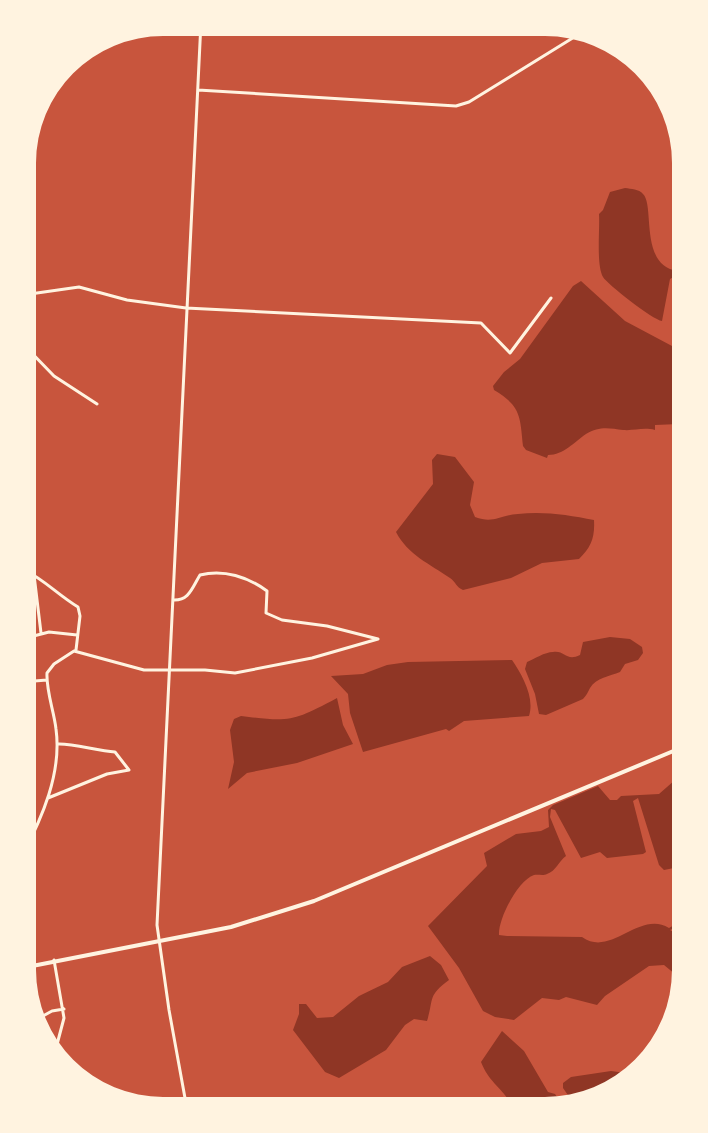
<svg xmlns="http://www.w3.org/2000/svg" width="708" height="1133" viewBox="0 0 708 1133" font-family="Jost,sans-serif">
  <rect width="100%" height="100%" fill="#c8553d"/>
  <path fill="#8f3625" d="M625 188C631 189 639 189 643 194 655 205 639 265 677 271V275L670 279 662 321C653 320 607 284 603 277 596 264 600 230 599 214L603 210 610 192Z
    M581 281 625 321 672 346 678 347 679 424 655 425V430C643 427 634 431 623 430 609 428 599 426 586 434 574 442 564 455 548 455L547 458 526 450 523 446C520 416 521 406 494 390L493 386 504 372 520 359 573 286Z
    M437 454 455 457 474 482 470 505 475 517C494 524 499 515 518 514 543 511 569 515 594 520 595 538 591 547 579 559L542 563 511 578 463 590C456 587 456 582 450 578 430 564 408 555 396 532L433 484 432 460Z
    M610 637 630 639 642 647 643 653 638 660 625 664 620 672C610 676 596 678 590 688 588 692 586 696 583 699L546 715 539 714 535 694 525 669 527 662C534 659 545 652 553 652 565 650 566 662 580 655L583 642Z
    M512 660C522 675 535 697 529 716L464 721 449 731 446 729 363 752 350 713 348 694 331 676 363 674 387 665 408 662Z
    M337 698 343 725 353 744 297 763 247 773 228 789 234 762 230 730 234 719 241 716C290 722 292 722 337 698Z
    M683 773 684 866 664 870 659 865 638 798 633 801 646 852 643 854 607 858 600 852 581 858 555 810 551 809 550 817 566 856C559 861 556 871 547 874 543 876 538 874 534 875 518 880 498 919 499 935L507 936 582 937C611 958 639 910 669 928L676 924 678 919 682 924 670 930 685 939 686 975 681 979 664 965 649 966 605 996 597 1005 566 997 559 1000 542 998 514 1020 495 1017 483 1011 459 968 428 926 487 866 484 853 516 834 541 831 549 827 548 810 553 805 598 786 610 800H617L621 796 659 794Z
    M430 956 441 965 449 980C427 996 434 999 427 1021L414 1019 405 1025 386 1050 339 1078 325 1072 293 1030 299 1014V1004H306L317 1018 333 1017 359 996 388 982 402 967Z
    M502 1031 524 1051 548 1092 555 1094 560 1101 510 1102C499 1085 489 1082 481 1062Z
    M611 1071 633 1074 598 1100 572 1101 563 1088V1083L571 1077Z"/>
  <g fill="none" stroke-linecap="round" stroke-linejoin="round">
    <path stroke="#fff3e0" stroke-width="3" d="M198 90 456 106 469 102 584 31
      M23 295 79 287 127 300 186 308 481 323 510 353 551 298
      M23 344 54 376 97 404
      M23 569C46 581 57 594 78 607L80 616 76 650
      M34 575 41 633
      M173 600C189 601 192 588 200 575 224 569 248 577 267 591L266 613 282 620 327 626 378 639
      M22 639 49 632 77 635
      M22 682 47 680
      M48 798 107 774 129 770 115 752C97 751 73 743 57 744
      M22 856C42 818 62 773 56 729 54 711 46 691 47 673L54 664 74 651 144 670H205L235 673 312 658 378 639
      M683 887 685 886
      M54 960 64 1018 55 1052
      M32 1022 52 1011 64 1009
      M187 1109 169 1010 157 925 201 22"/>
    <path stroke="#fff3e0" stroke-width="4" d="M22 968 231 927 314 901 683 747"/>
  </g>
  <path d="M0 0H708V1133H0ZM163 36H545A127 127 0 0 1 672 163V970A127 127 0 0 1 545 1097H163A127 127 0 0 1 36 970V163A127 127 0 0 1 163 36Z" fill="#fff3e0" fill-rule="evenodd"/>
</svg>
